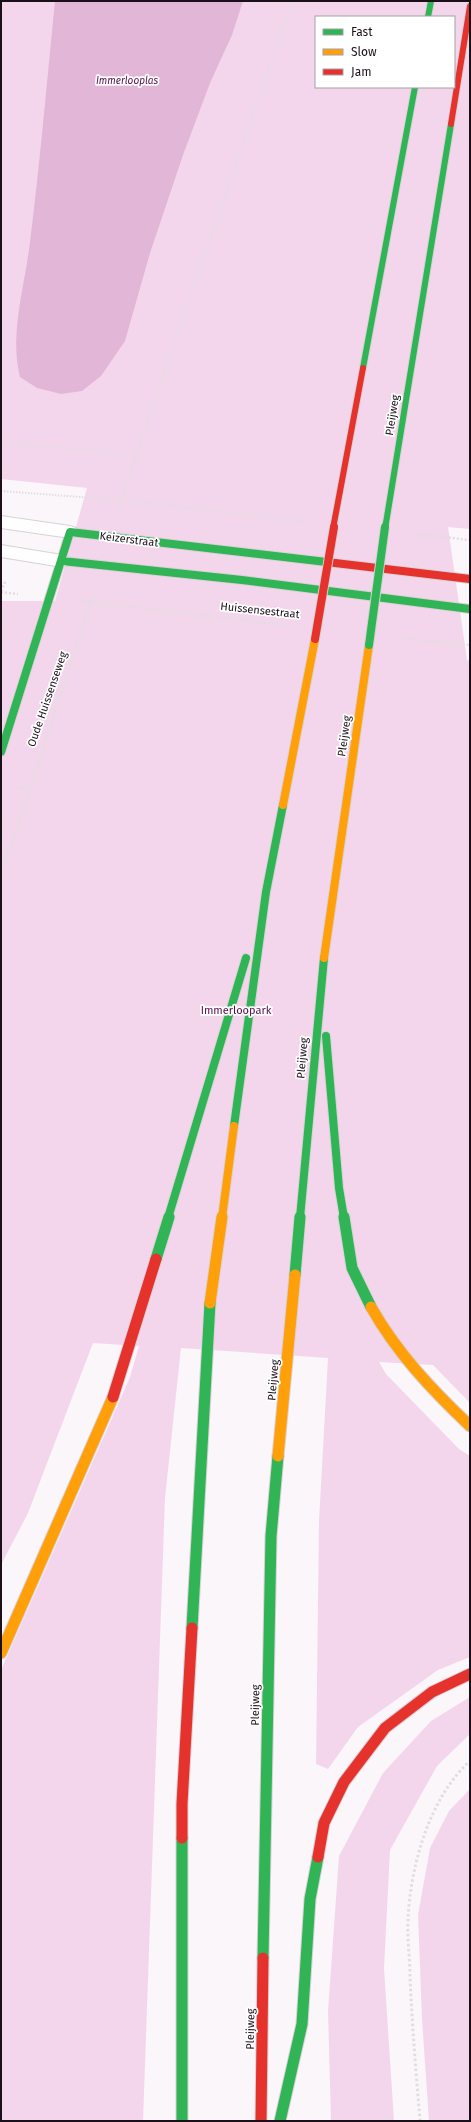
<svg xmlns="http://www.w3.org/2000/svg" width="471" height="2122" viewBox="0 0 471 2122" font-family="'Fira Sans',sans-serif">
  <rect width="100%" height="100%" fill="#fbf6f9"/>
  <path fill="#f4d6ec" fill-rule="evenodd" d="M1 1H470V529L448 527 467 660 470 661V1403L433 1365 379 1362 386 1374 459 1449 470 1456V1657L438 1670 358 1727 328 1769 316 1764 319 1521 328 1358 181 1348 165 1498 143 2121H1V1670L130 1377 139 1346 93 1343 28 1513 1 1565V601H55L87 488 1 479ZM316 17H454V87H316Z
    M470 1697V1734L437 1766 390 1850 384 1968 394 2121H331L328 2011 339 1856 383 1773 431 1721Z
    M470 1789V2121H429L422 2019 418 1915 430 1848 449 1811Z"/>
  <path fill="#e2b6d7" d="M55 1H243L232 35 210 83 183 155 150 253 125 341 101 376 82 391 61 394 37 388 20 377C9 333 25 286 30 242 40 162 47 81 55 1Z"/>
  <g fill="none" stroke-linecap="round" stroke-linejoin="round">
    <g stroke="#d9d1d6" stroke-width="2">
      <path id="street" d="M1 516 70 526 76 528 79 532 76 536 70 538 1 528Z
        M1 545 62 555 68 557 71 561 68 565 62 567 1 557Z"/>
    </g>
    <g stroke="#d9d1d6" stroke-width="8">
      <path id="fast-far2" d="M428 17 431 1
        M363 368 415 87
        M386 523 451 124"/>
    </g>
    <g stroke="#d9d1d6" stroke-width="10">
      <path id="fast-far1" d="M62 561 242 580 470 609
        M1 752 70 532 335 563
        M326 1036 339 1188 344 1218
        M234 1126 266 892 283 805
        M168 1218 246 958
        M300 1218 324 958"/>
    </g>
    <g stroke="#d9d1d6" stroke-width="13">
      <path id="fast" d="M344 1217 352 1268 371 1307
        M156 1259 169 1217
        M295 1275 300 1217
        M192 1628 210 1303
        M182 1838V2121
        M263 1958 271 1536 278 1456
        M280 2121 302 2024 310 1899 318 1857"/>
    </g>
    <g stroke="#d9d1d6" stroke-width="10">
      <path id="slow-far1" d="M283 805 315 639
        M324 958 369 645
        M222 1218 234 1126"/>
    </g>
    <g stroke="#d9d1d6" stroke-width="13">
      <path id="slow" d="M210 1303 222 1217
        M371 1307C397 1353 432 1390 470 1426
        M278 1456 295 1275
        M1 1653 113 1397"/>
    </g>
    <g stroke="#d9d1d6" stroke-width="8">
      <path id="jam-far2" d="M451 124 470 6
        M335 518 363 368"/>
    </g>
    <g stroke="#d9d1d6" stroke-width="10">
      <path id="jam-far1" d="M335 563 470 579"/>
    </g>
    <g stroke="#d9d1d6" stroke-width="13">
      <path id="jam" d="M113 1397 156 1259
        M182 1838V1804L192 1628
        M318 1857 324 1823 344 1782 385 1728 432 1692 470 1674
        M261 2121 263 1958"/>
    </g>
    <path stroke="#e1dee0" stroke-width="2" stroke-dasharray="1.5 1.5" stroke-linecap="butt" d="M1 442 136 455
      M1 491 120 500 303 521
      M118 509 292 1"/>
    <path stroke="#e1dee0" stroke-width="2.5" stroke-dasharray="2 2" stroke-linecap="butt" d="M417 534 470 540
      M1 591 6 580
      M1 592 18 594
      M1 597V612L6 626
      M81 601 285 625
      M403 638 470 645
      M17 788 29 789
      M1 866 6 860 94 593"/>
    <path stroke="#e1dee0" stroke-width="3" stroke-dasharray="2.5 2.5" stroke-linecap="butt" d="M420 2121C416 2073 412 2024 410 1976 410 1958 407 1939 408 1921 410 1867 429 1798 470 1761"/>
    <use href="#street" fill="#fefefe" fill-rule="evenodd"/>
    <use href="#fast-far2" stroke="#30b455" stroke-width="6"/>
    <use href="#fast-far1" stroke="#30b455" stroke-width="8"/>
    <use href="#fast" stroke="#30b455" stroke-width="11"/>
    <use href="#slow-far1" stroke="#ff9f0a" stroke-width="8"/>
    <use href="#slow" stroke="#ff9f0a" stroke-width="11"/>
    <use href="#jam-far2" stroke="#e5322d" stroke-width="6"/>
    <use href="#jam-far1" stroke="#e5322d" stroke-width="8"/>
    <use href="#jam" stroke="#e5322d" stroke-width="11"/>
    <g stroke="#d4d1d3" stroke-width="8" stroke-linecap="butt">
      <path id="fast-bridge-far1" d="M385 528 386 523"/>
    </g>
    <g stroke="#d4d1d3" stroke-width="10" stroke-linecap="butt">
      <path id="fast-bridge" d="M369 645 385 527"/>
    </g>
    <g stroke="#d4d1d3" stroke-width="8" stroke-linecap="butt">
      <path id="jam-bridge-far1" d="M333 528 335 518"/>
    </g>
    <g stroke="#d4d1d3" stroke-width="10" stroke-linecap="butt">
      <path id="jam-bridge" d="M315 639 334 527"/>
    </g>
    <use href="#fast-bridge-far1" stroke="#30b455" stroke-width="6"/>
    <use href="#fast-bridge" stroke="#30b455" stroke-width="8"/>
    <use href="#jam-bridge-far1" stroke="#e5322d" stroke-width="6"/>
    <use href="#jam-bridge" stroke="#e5322d" stroke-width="8"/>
  </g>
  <g text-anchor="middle" stroke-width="3.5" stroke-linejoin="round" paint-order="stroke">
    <g font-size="10" font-style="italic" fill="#570f4b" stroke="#fff">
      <text x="127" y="84">Immerlooplas</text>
    </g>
    <g font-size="11" fill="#1b1019" stroke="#fff">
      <text transform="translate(392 415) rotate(-81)" y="4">Pleijweg</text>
      <text transform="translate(129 539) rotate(7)" y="4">Keizerstraat</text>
      <text transform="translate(260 610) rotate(6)" y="4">Huissensestraat</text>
      <text transform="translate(47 699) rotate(-71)" y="4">Oude Huissenseweg</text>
      <text transform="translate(344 736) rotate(-82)" y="4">Pleijweg</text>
      <text transform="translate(302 1058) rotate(-85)" y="4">Pleijweg</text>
      <text transform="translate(273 1380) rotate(-85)" y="4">Pleijweg</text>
      <text transform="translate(255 1705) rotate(-89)" y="4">Pleijweg</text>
      <text transform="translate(250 2029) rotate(-89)" y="4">Pleijweg</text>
    </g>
    <g font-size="11" fill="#550d49" stroke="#fff">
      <text x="236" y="1014">Immerloopark</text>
    </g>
  </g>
  <rect width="471" height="2122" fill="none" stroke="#1b1019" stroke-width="4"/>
  <rect x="315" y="16" width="140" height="72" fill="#ffffff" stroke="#a49fa3"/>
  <rect x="323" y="29" width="20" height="6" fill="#30b455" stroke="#a49fa3"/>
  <text x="351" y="36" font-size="12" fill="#1b1019">Fast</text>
  <rect x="323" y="49" width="20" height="6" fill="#ff9f0a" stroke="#a49fa3"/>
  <text x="351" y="56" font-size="12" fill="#1b1019">Slow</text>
  <rect x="323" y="69" width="20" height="6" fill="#e5322d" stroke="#a49fa3"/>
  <text x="351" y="76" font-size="12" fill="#1b1019">Jam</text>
</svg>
